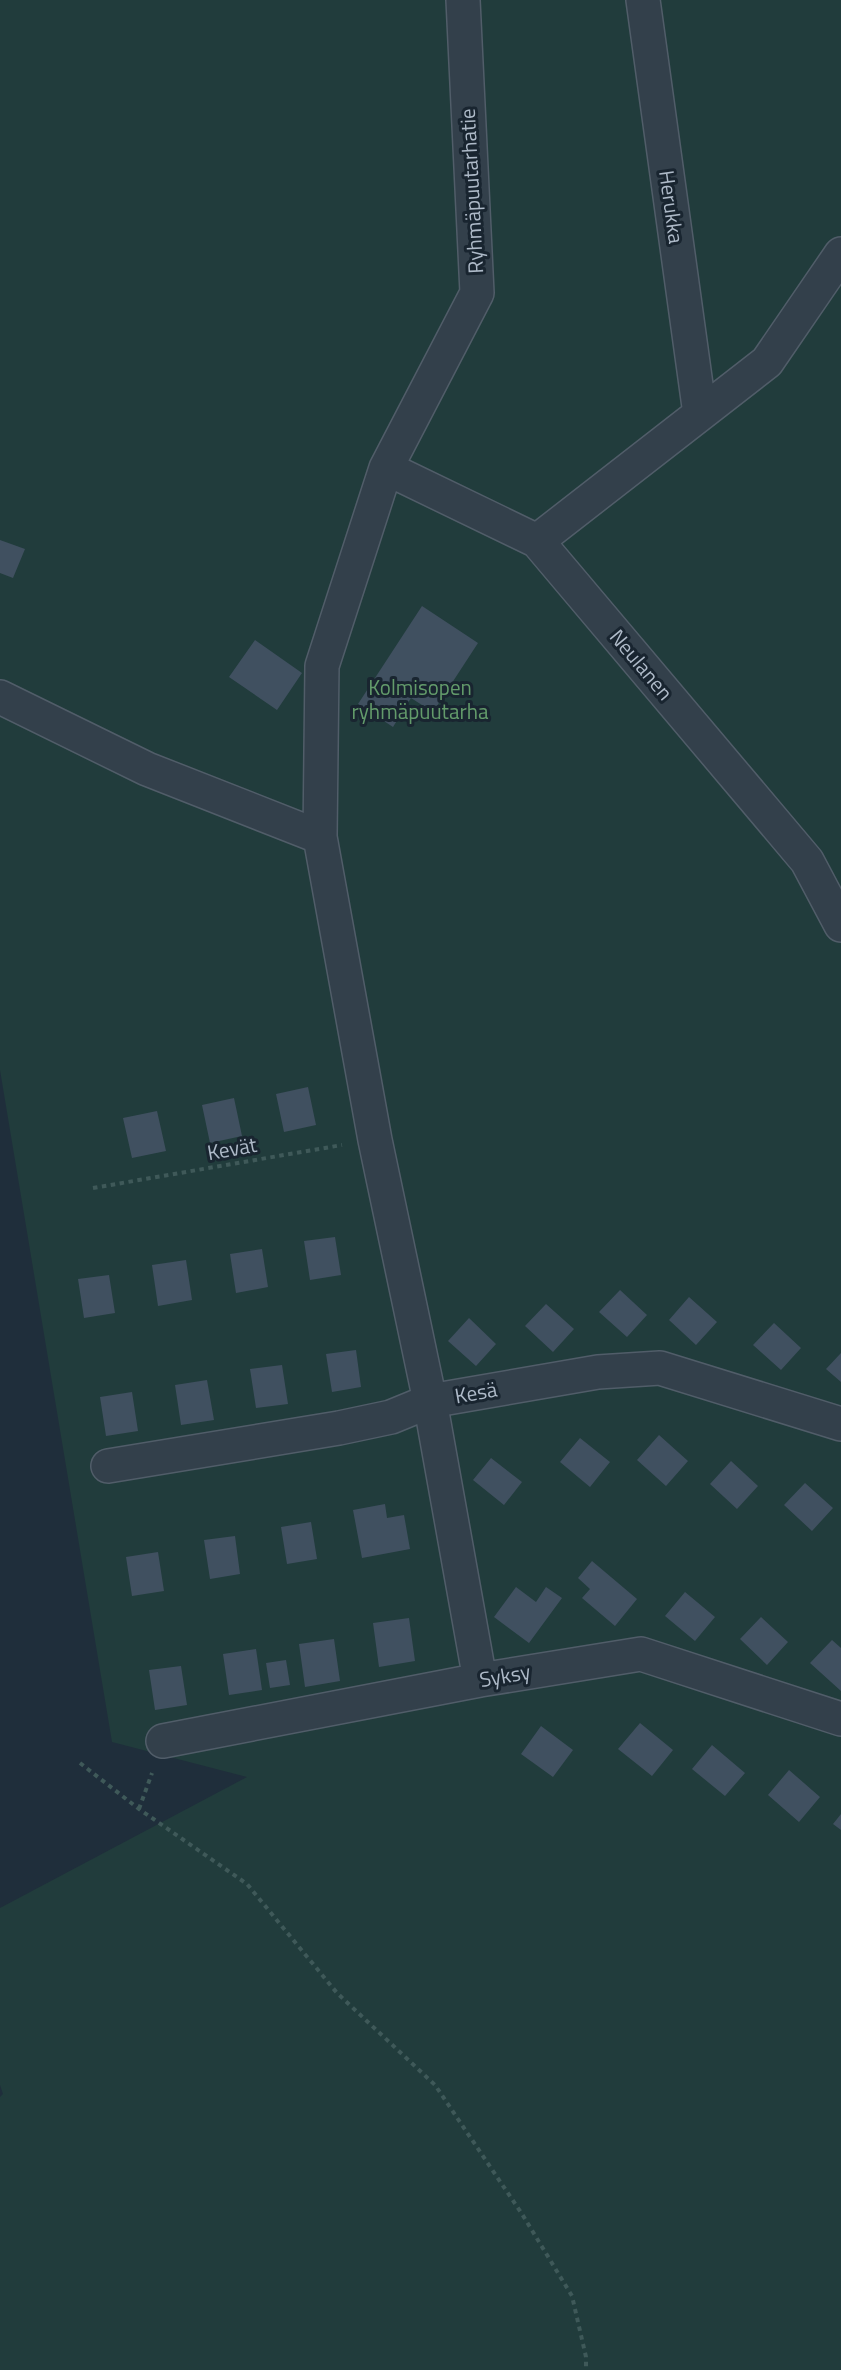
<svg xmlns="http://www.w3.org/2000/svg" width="841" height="2370" viewBox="0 0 841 2370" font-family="'Titillium Web',sans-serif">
  <rect width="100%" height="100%" fill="#1f2e3b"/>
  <path fill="#213c3c" d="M0 0H841V2370H0V2097L3 2094 0 2085V1908L247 1777 112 1742 0 1070Z"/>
  <path fill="#405060" d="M0 540 25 549 13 578 0 573Z
    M422 606 478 643 433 712 411 698 393 727 358 704Z
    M255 640 302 673 277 710 229 677Z
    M308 1087 316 1125 284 1132 276 1094Z
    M234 1098 242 1136 210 1143 202 1105Z
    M157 1111 166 1151 132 1158 123 1118Z
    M335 1237 341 1275 310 1280 304 1241Z
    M262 1249 268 1287 236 1293 230 1254Z
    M186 1260 192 1300 158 1306 152 1265Z
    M109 1275 115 1313 84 1318 78 1279Z
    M620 1290 647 1315 627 1337 599 1312Z
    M689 1297 717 1322 696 1345 669 1320Z
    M546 1304 574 1329 553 1352 525 1326Z
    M469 1318 496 1344 476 1366 448 1341Z
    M774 1323 801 1348 781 1370 753 1345Z
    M356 1350 361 1387 332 1392 326 1354Z
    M841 1353V1382L826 1369Z
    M282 1365 288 1404 256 1408 250 1369Z
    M207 1380 214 1420 181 1425 175 1385Z
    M132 1392 138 1431 106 1436 100 1397Z
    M659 1435 688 1461 666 1486 637 1460Z
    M580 1438 610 1462 590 1487 560 1462Z
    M491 1458 522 1482 504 1505 473 1480Z
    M731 1461 758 1486 737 1509 710 1484Z
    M805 1483 833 1508 812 1531 784 1505Z
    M385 1504 387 1518 404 1515 410 1549 362 1558 353 1510Z
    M311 1522 317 1559 287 1564 281 1527Z
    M235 1536 240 1574 210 1579 204 1540Z
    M158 1552 164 1591 132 1596 126 1557Z
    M592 1561 637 1599 615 1626 582 1598 590 1589 578 1578Z
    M516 1587 536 1602 546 1587 562 1598 529 1643 494 1617Z
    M685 1592 715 1617 695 1641 665 1616Z
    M761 1617 788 1642 767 1665 740 1639Z
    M409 1618 415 1661 379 1667 373 1623Z
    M334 1639 340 1681 305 1687 299 1644Z
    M832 1640 841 1648V1691L810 1663Z
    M256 1649 262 1690 229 1695 223 1654Z
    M286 1660 290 1685 270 1688 266 1663Z
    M181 1666 187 1705 155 1710 149 1670Z
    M640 1723 673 1750 652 1776 618 1749Z
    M541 1726 573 1750 553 1777 521 1754Z
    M712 1745 745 1773 725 1796 692 1769Z
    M789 1770 820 1797 799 1822 768 1795Z
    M841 1814V1830L833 1824Z"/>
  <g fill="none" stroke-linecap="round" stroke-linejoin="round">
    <g stroke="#515d69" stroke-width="36">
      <path id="minor" d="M643 0 700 414
        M386 468 537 541 807 861 841 925
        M537 541 767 362 841 254
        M0 697 147 769 320 837 375 1140 430 1401 480 1680
        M320 837 322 666 386 468 477 293 463 0
        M108 1466 339 1428 391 1417 430 1401 598 1372 660 1368 841 1424
        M163 1741 480 1680 641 1654 841 1719"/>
    </g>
    <path stroke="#3f5959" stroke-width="4" stroke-dasharray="4.5 4.5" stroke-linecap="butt" d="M93 1188 342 1145
      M80 1763 139 1809 247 1884 337 1993 435 2085 522 2214 572 2296 586 2357V2370
      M139 1809 152 1773"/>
    <use href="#minor" stroke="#33404b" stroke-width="33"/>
  </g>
  <g text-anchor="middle" stroke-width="6" stroke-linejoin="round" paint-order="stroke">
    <g font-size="21" fill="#aebac8" stroke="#192530">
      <text transform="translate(472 191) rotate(-93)" y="7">Ryhmäpuutarhatie</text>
      <text transform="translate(671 207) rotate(82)" y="7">Herukka</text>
      <text transform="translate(641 665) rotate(50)" y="7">Neulanen</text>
      <text transform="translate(232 1149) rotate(-10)" y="7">Kevät</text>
      <text transform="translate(476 1393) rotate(-10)" y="7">Kesä</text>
      <text transform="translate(505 1676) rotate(-10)" y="7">Syksy</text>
    </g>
    <g font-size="21" fill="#639b6b" stroke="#192530">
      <text x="420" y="695">Kolmisopen<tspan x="420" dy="24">ryhmäpuutarha</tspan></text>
    </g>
  </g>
</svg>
